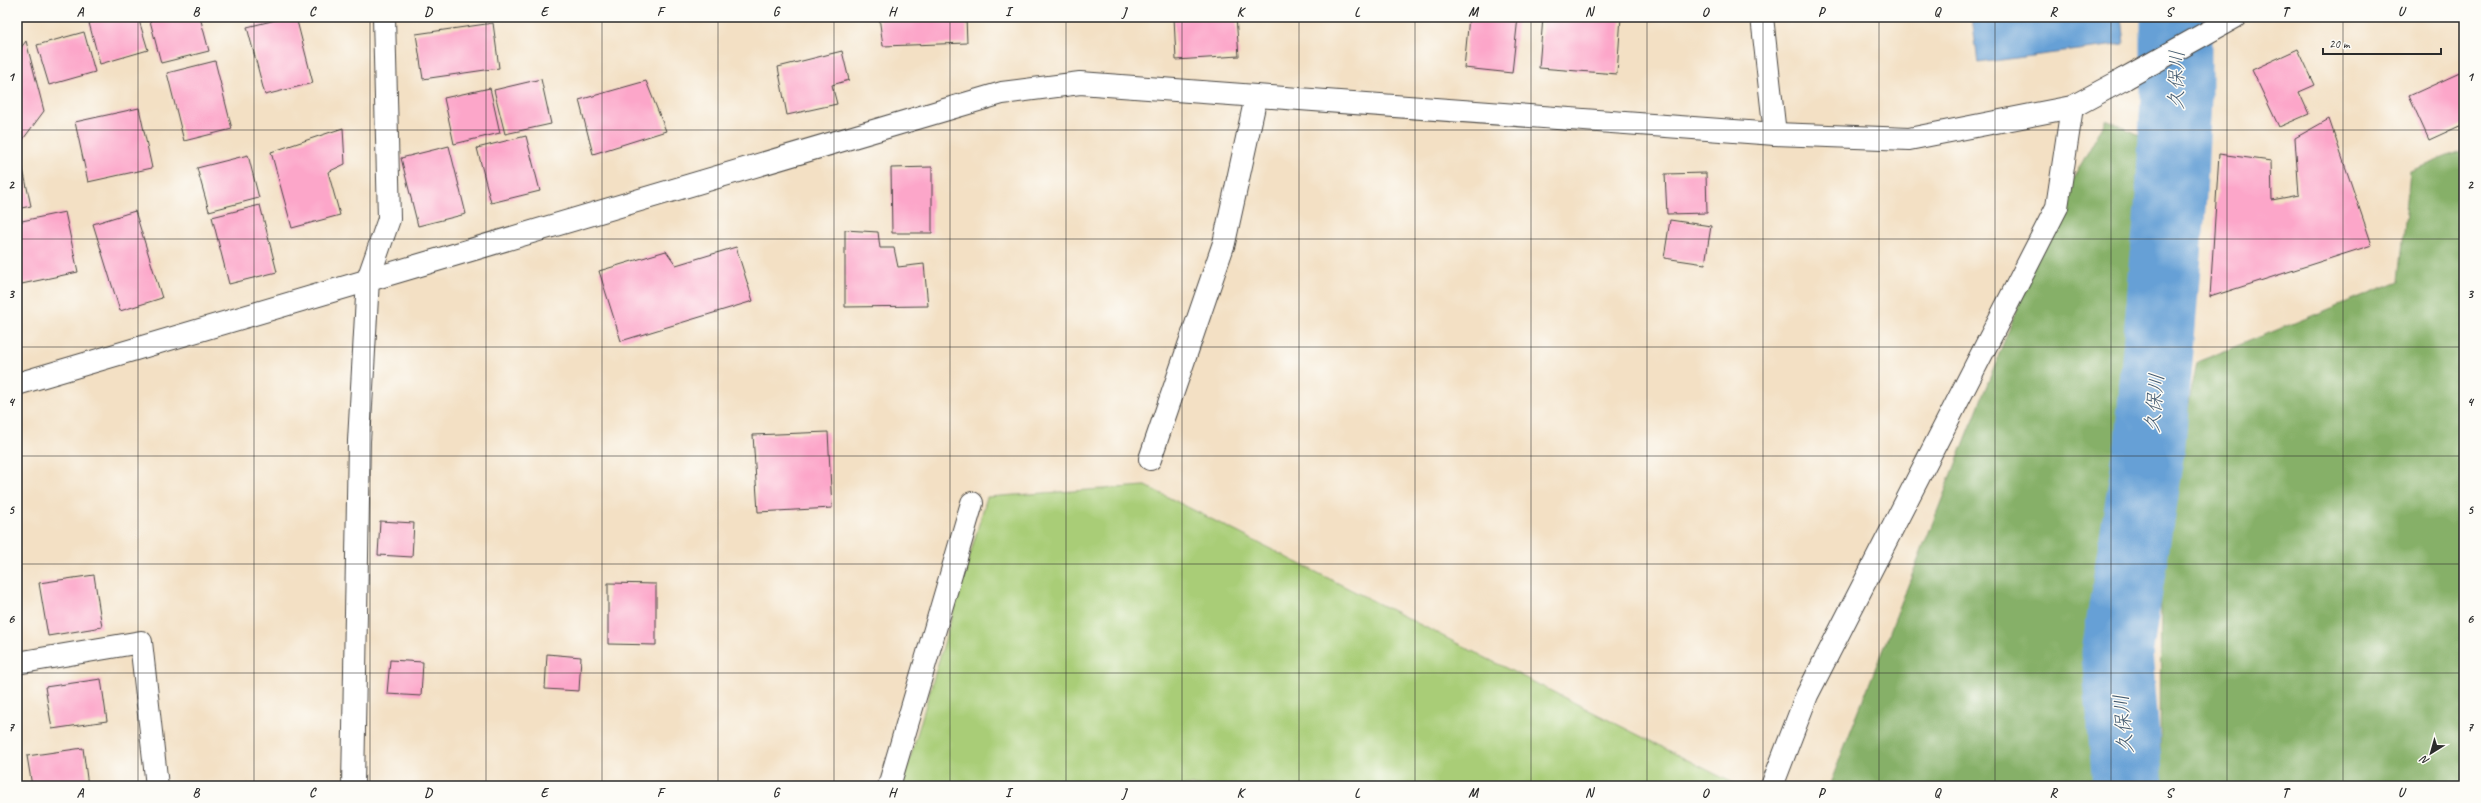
<svg xmlns="http://www.w3.org/2000/svg" width="2481" height="803" viewBox="0 0 2481 803" font-family="Caveat,'Klee One',sans-serif">
  <rect width="100%" height="100%" fill="#fdfcf7"/>
  <filter id="ink" filterUnits="userSpaceOnUse"><feTurbulence type="fractalNoise" baseFrequency=".025" numOctaves="2"/><feDisplacementMap in="SourceGraphic" scale="8" xChannelSelector="R" yChannelSelector="G"/><feConvolveMatrix kernelMatrix="1 2 1 2 8 2 1 2 1" color-interpolation-filters="sRGB"/></filter>
  <filter id="wash" filterUnits="userSpaceOnUse"><feTurbulence type="fractalNoise" baseFrequency=".012" numOctaves="4" result="noise"/><feDisplacementMap in="SourceGraphic" scale="16" xChannelSelector="R" yChannelSelector="G"/><feGaussianBlur stdDeviation="0.9" result="paint"/><feColorMatrix in="noise" values="0 0 0 0 0 0 0 0 0 0 0 0 0 0 0 0 0 1.4 0 .05"/><feComposite in="paint" operator="in"/></filter>
  <g filter="url(#wash)">
    <rect width="100%" height="100%" fill="#f3e0c4"/>
    <path fill="#a9cd77" stroke="#6a7c51" d="M1145 486H1146L1739 786H902L987 497Z"/>
    <path fill="#86b068" stroke="#586e4a" d="M2106 120 2151 140 2133 363 2092 589 2118 786H1829L2057 207Z
      M2464 150V786H2160L2161 548 2197 362 2399 281 2410 171Z"/>
    <path fill="#66a0d6" stroke="#486680" d="M1972 17H2121L2124 44 1978 63Z"/>
    <g fill="none" stroke-linecap="round" stroke-linejoin="round">
      <path stroke="#66a0d6" stroke-width="71" d="M2128 786 2117 653 2150 444 2171 196 2176 98V17"/>
    </g>
    <g id="blocks">
      <path fill="#fca6c9" d="M112 17H138L148 50 100 64 89 23Z
        M149 17H200L209 51 161 63Z
        M288 17H296L313 83 265 95 247 27Z
        M879 17H966L967 43 883 46Z
        M1174 17H1236L1239 56 1176 60Z
        M1469 17H1518L1512 73 1464 68Z
        M1543 17H1621L1617 74 1539 68Z
        M493 23 499 68 423 79 416 34Z
        M84 32 95 72 49 85 37 45Z
        M26 41 44 111 18 146 31 206 17 209V53Z
        M2298 49 2315 85 2299 92 2309 114 2279 127 2252 70Z
        M842 51 849 80 832 85 837 104 787 115 778 67Z
        M215 61 232 129 184 141 167 73Z
        M2464 71V124L2429 140 2409 96Z
        M541 79 551 124 505 134 494 90Z
        M646 81 666 131 593 154 579 100Z
        M490 88 500 133 454 144 444 98Z
        M139 108 152 168 88 182 75 122Z
        M2329 119 2372 245 2210 297 2219 154 2271 161 2272 200 2299 195 2295 138Z
        M343 128 345 164 328 172 340 215 292 228 271 152Z
        M526 136 540 191 491 203 477 148Z
        M449 146 466 214 418 226 401 158Z
        M248 155 259 198 209 211 197 168Z
        M932 167V233H892L891 168Z
        M1706 173 1707 213 1667 214 1665 174Z
        M260 205 277 272 229 284 212 217Z
        M135 211 162 298 120 311 93 224Z
        M65 212 78 272 17 285V222Z
        M1670 220 1711 226 1705 264 1664 258Z
        M845 230 878 232 880 248H894L898 267 924 264 928 306 845 307Z
        M736 247 753 301 621 341 599 271 666 251 676 265Z
        M828 432 832 508 758 512 753 435Z
        M380 521 414 523 412 557 378 555Z
        M94 575 102 627 48 636 39 583Z
        M608 583 656 584V645L608 644Z
        M17 624H18L20 641H17Z
        M547 654 581 657 579 691 545 689Z
        M390 660 423 662 421 696 387 694Z
        M101 679 107 721 52 729 45 687Z
        M83 748 88 786H32L27 756Z"/>
    </g>
  </g>
  <g filter="url(#ink)">
    <use href="#blocks" fill-opacity="0" stroke="#494642" stroke-width="1"/>
    <g fill="none" stroke-linecap="round" stroke-linejoin="round">
      <g stroke="#494642" stroke-width="24">
        <path id="service" d="M1150 459 1224 243 1256 97"/>
      </g>
      <g stroke="#494642" stroke-width="24">
        <path id="minor" d="M1762 17 1775 134
          M2124 79 2235 17
          M17 663 141 642 157 786
          M353 786 359 441 368 279 389 219 384 17
          M889 786 972 503
          M1772 786 1807 695 2057 207 2072 107"/>
      </g>
      <g stroke="#494642" stroke-width="24">
        <path id="tertiary" d="M17 384 1002 93 1080 83 1775 134 1909 139 2072 107 2124 79"/>
      </g>
      <use href="#service" stroke="#fff" stroke-width="22"/>
      <use href="#minor" stroke="#fff" stroke-width="22"/>
      <use href="#tertiary" stroke="#fff" stroke-width="22"/>
    </g>
  </g>
  <path fill="none" stroke="#2b2b2b" stroke-width="1" stroke-opacity="0.55" d="M138 17V786M254 17V786M370 17V786M486 17V786M602 17V786M718 17V786M834 17V786M950 17V786M1066 17V786M1182 17V786M1299 17V786M1415 17V786M1531 17V786M1647 17V786M1763 17V786M1879 17V786M1995 17V786M2111 17V786M2227 17V786M2343 17V786M17 130H2464M17 239H2464M17 347H2464M17 456H2464M17 564H2464M17 673H2464"/>
  <g text-anchor="middle" stroke-width="3" stroke-linejoin="round" paint-order="stroke">
    <g font-size="20" font-style="italic" fill="#435a6f" stroke="#fdfcf7">
      <text transform="translate(2176 80) rotate(-89)" y="7">久保川</text>
      <text transform="translate(2154 403) rotate(-85)" y="7">久保川</text>
      <text transform="translate(2123 724) rotate(-95)" y="7">久保川</text>
    </g>
  </g>
  <rect width="2481" height="803" fill="none" stroke="#fdfcf7" stroke-width="44"/>
  <g transform="translate(2431 753) rotate(217)" stroke="#fdfcf7" stroke-width="3" paint-order="stroke">
  <path d="M0-3L7 15L0 10L-7 15Z" fill="#2b2b2b"/>
  <text y="-6" font-size="11" font-weight="bold" text-anchor="middle" fill="#2b2b2b">N</text>
  </g>
  <path d="M2323 48v6h118v-6" fill="none" stroke="#2b2b2b" stroke-width="2"/>
  <text x="2329" y="48" font-size="12" fill="#2b2b2b" stroke="#fdfcf7" stroke-width="3" paint-order="stroke">20 m</text>
  <rect x="22" y="22" width="2437" height="759" fill="none" stroke="#2b2b2b" stroke-width="1.5"/>
  <g font-size="13" text-anchor="middle" font-weight="bold" fill="#2b2b2b">
    <text x="80" y="16">A</text>
    <text x="196" y="16">B</text>
    <text x="312" y="16">C</text>
    <text x="428" y="16">D</text>
    <text x="544" y="16">E</text>
    <text x="660" y="16">F</text>
    <text x="776" y="16">G</text>
    <text x="892" y="16">H</text>
    <text x="1008" y="16">I</text>
    <text x="1124" y="16">J</text>
    <text x="1240" y="16">K</text>
    <text x="1357" y="16">L</text>
    <text x="1473" y="16">M</text>
    <text x="1589" y="16">N</text>
    <text x="1705" y="16">O</text>
    <text x="1821" y="16">P</text>
    <text x="1937" y="16">Q</text>
    <text x="2053" y="16">R</text>
    <text x="2169" y="16">S</text>
    <text x="2285" y="16">T</text>
    <text x="2401" y="16">U</text>
    <text x="11" y="81">1</text>
    <text x="2470" y="81">1</text>
    <text x="11" y="189">2</text>
    <text x="2470" y="189">2</text>
    <text x="11" y="298">3</text>
    <text x="2470" y="298">3</text>
    <text x="11" y="406">4</text>
    <text x="2470" y="406">4</text>
    <text x="11" y="514">5</text>
    <text x="2470" y="514">5</text>
    <text x="11" y="623">6</text>
    <text x="2470" y="623">6</text>
    <text x="11" y="731">7</text>
    <text x="2470" y="731">7</text>
    <text x="80" y="797">A</text>
    <text x="196" y="797">B</text>
    <text x="312" y="797">C</text>
    <text x="428" y="797">D</text>
    <text x="544" y="797">E</text>
    <text x="660" y="797">F</text>
    <text x="776" y="797">G</text>
    <text x="892" y="797">H</text>
    <text x="1008" y="797">I</text>
    <text x="1124" y="797">J</text>
    <text x="1240" y="797">K</text>
    <text x="1357" y="797">L</text>
    <text x="1473" y="797">M</text>
    <text x="1589" y="797">N</text>
    <text x="1705" y="797">O</text>
    <text x="1821" y="797">P</text>
    <text x="1937" y="797">Q</text>
    <text x="2053" y="797">R</text>
    <text x="2169" y="797">S</text>
    <text x="2285" y="797">T</text>
    <text x="2401" y="797">U</text>
  </g>
</svg>
